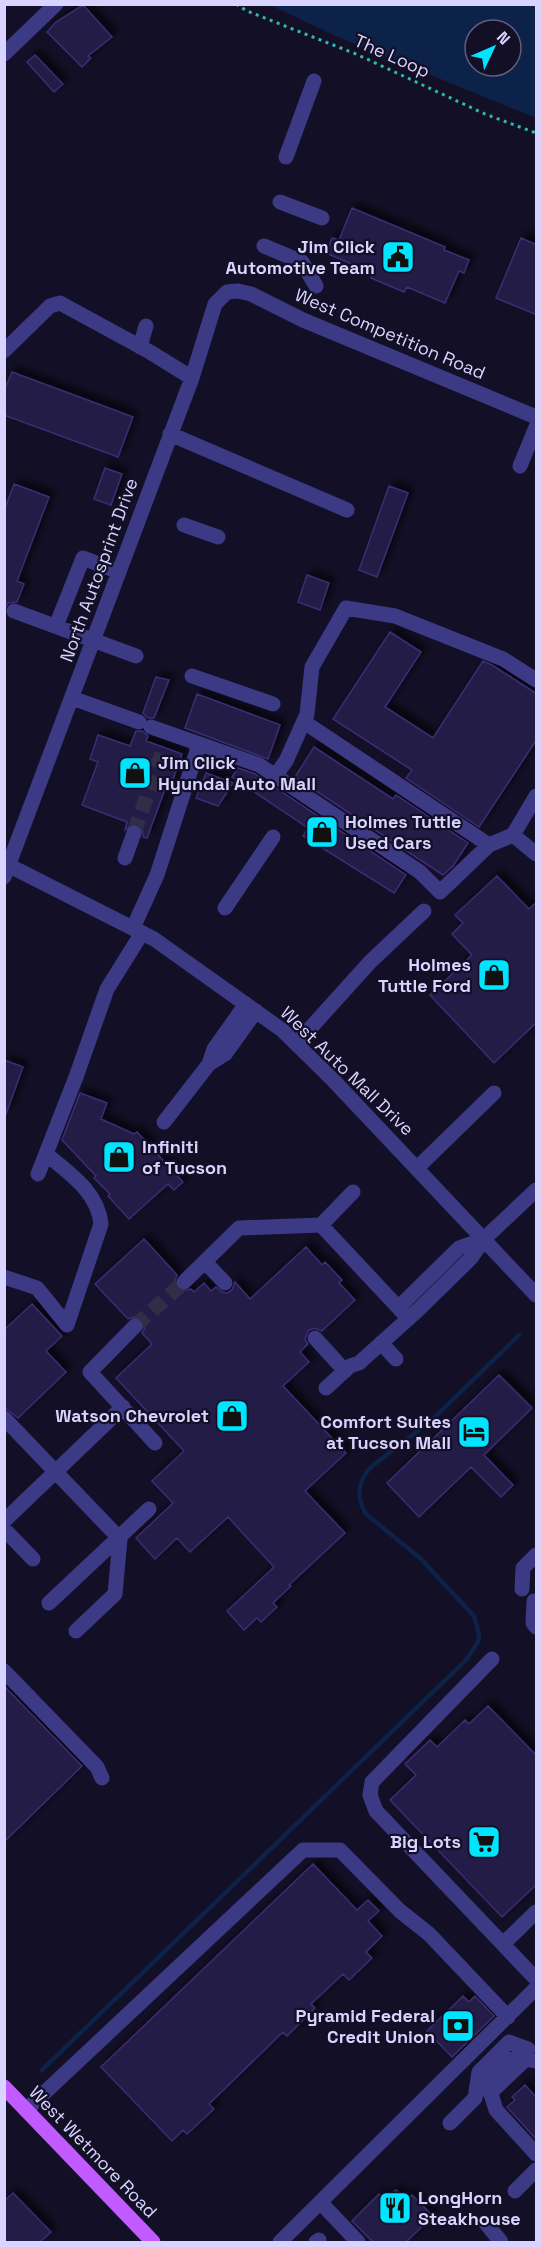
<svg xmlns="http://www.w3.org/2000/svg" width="541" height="2247" viewBox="0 0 541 2247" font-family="'Space Grotesk',sans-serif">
  <defs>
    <filter id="shadow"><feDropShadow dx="5.5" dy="-5.5" stdDeviation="3" flood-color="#0009"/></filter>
  </defs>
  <rect width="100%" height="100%" fill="#130f26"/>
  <path fill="#0c2248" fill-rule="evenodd" d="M270 5H536V118L340 38ZM475 30H511V66H475Z"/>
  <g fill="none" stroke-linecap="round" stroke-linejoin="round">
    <path stroke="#0c2248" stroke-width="4.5" d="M42 2070 466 1660 478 1642 479 1634 474 1616 420 1558 366 1514C356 1497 357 1482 371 1467L433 1419 519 1335"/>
  </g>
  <path fill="#241b47" stroke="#3b2d73" stroke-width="1.5" filter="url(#shadow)" d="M83 5 112 37 88 56 91 58 82 67 47 32 56 22Z
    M35 55 63 84 54 92 27 62Z
    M352 208 445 247 444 250 469 260 464 273 459 271 445 303 407 287 404 292 371 278 373 273 326 253 332 238 339 240Z
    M521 238 537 245V315L496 298Z
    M12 372 133 417 118 457 4 415V391Z
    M105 468 122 474 111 505 94 499Z
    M14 484 49 497 17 581 24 584 17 602 8 603 4 611V511Z
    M389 486 408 493 377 577 359 570Z
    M307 575 329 583 320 610 298 602Z
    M390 632 421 652 385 707 433 738 483 661 492 665 537 694V739L479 827 406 778 412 770 333 719Z
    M156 677 169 680 154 718H148L143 713Z
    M197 694 280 725 268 759 185 728Z
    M136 731H142L148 736 146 741 182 754 171 785 167 784 147 838 143 837V831L138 824H132L125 830 127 822 82 805 98 762 90 759 98 735 130 746Z
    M314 747 393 799 396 795 468 843 453 866 443 875 295 777Z
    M238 768 255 774 406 875 394 893 303 836 308 828 232 777Z
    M206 773 233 783 218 806 196 798Z
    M497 876 529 909 537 902V1022L494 1063 430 995 472 955 452 934 463 923 455 915Z
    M4 1060 23 1067 6 1114 4 1113Z
    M80 1093 107 1103 101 1119 134 1134 137 1132 183 1182 174 1190 168 1184 129 1219 108 1196 110 1194 94 1178 96 1176 62 1140Z
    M144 1239 177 1275 174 1284 181 1291 191 1289 194 1292 204 1283 211 1291 216 1287 222 1292 227 1293 232 1290 235 1282 250 1299 306 1247 322 1265 325 1262 342 1280 339 1283 355 1300 322 1331 314 1328 308 1331 305 1339 308 1344 300 1352 309 1362 283 1386 346 1453 305 1491 345 1533 289 1585 291 1586 273 1603 277 1607 261 1622 257 1618 244 1630 227 1611 274 1567 228 1517 190 1552 177 1538 155 1559 136 1538 173 1503 152 1481 184 1451 116 1378 152 1344 142 1333 145 1328 142 1319 137 1316 128 1319 95 1284Z
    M32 1304 62 1336 46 1351 66 1372 18 1418 4 1407V1330Z
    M499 1375 532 1408 484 1455 513 1485 501 1497 471 1467 419 1517 387 1483Z
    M4 1686 82 1766 4 1842Z
    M488 1706 537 1756V1884L502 1917 390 1800 416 1775 405 1764 430 1740 437 1747 465 1720 469 1724Z
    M313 1864 357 1910 368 1900 379 1911 368 1921 382 1936 366 1952 372 1958 349 1980 343 1974 311 2004 315 2008 287 2036 283 2032 209 2104 214 2109 187 2134 183 2130 172 2141 101 2067Z
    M463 1996 469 2002 475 1996 494 2016 452 2057 427 2031Z
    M525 2085 537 2098V2140L507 2107 515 2100 512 2097Z
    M396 2190 406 2200 412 2195 433 2216 406 2242H373L352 2221 379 2194 385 2200Z
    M13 2193 51 2232 40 2242H4V2201Z"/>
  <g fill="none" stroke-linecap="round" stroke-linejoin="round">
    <path stroke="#312d47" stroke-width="15" stroke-dasharray="15 8" stroke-linecap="butt" d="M134 833 164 747
      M135 1326 184 1282"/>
    <path stroke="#2fb8b0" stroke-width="3" stroke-dasharray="3 4.5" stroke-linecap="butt" d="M236 4 247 11 356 54 485 114 536 133"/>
    <path stroke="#3d3a85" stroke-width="15" d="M4 54 56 4
      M286 157 314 81
      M280 202 322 218
      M264 246 302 262 316 286
      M140 347 146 326
      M4 351 50 306 60 303 150 352 192 378
      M170 434 347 510
      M520 466 536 427
      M184 525 218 537
      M14 611 136 656
      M56 626 83 558 119 572
      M192 676 273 704
      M72 698 139 722
      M304 722 489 845 513 835 536 796
      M197 743 259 765 420 872 440 892 489 845
      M275 776 286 761 307 714 312 667 346 608 395 616 503 659 536 680
      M513 835 536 854
      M125 858 134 833
      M4 863 154 939 282 1030 334 1081 536 1295
      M4 877 192 378 215 304 227 292 238 291 251 294 303 320 536 417
      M225 908 273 837
      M133 928 157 875 197 751V743L151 727
      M246 1004 214 1049 209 1064 225 1054 256 1011
      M296 1044 370 962 424 911
      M164 1122 209 1064
      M417 1168 494 1093
      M38 1174 76 1077 107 989 142 933
      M321 1225 408 1318
      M205 1262 225 1283
      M4 1277 37 1288 67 1325 101 1224C98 1192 69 1173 46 1154
      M184 1282 239 1228 321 1225 353 1192
      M399 1307 459 1248 484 1239
      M135 1326 90 1372 155 1443
      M315 1338 345 1371
      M381 1343 396 1359
      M326 1388 350 1366 359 1363 418 1310 471 1258 484 1239 536 1190
      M4 1418 120 1539 115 1594 76 1631
      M4 1521 123 1407
      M4 1529 33 1559
      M522 1589 523 1568 536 1555
      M534 1601 533 1623 536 1627
      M49 1603 149 1509
      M492 1659 372 1782 370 1795 376 1811 536 1979
      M4 1671 97 1767 102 1778
      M503 1944 536 1912
      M536 2061C509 2056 503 2058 487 2081L496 2110 536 2154
      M490 2093 526 2059
      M26 2110 303 1850H340L400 1911 429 1934 508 2017
      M450 2123 475 2098 479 2072 509 2042 528 2049
      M515 2191 536 2170
      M321 2203 358 2242
      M485 2222 501 2242
      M280 2242 536 1988
      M316 2242 319 2240"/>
    <path stroke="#c25bff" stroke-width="15" d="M4 2087 153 2242"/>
  </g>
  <defs>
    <g id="civic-square" transform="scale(1.725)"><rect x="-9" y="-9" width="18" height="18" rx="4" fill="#00e5ff" stroke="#130f26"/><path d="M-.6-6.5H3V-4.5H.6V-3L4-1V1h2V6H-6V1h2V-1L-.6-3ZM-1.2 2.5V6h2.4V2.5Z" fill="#111"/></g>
    <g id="shop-square" transform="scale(1.725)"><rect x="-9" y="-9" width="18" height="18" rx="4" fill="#00e5ff" stroke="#130f26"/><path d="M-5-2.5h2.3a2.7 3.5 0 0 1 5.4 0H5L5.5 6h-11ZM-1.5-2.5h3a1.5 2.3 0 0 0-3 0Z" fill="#111"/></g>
    <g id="hotel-square" transform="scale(1.725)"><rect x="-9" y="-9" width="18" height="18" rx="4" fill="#00e5ff" stroke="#130f26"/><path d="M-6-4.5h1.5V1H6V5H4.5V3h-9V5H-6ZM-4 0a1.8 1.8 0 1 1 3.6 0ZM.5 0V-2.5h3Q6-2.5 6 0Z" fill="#111"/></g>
    <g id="supermarket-square" transform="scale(1.725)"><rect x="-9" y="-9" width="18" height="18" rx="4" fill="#00e5ff" stroke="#130f26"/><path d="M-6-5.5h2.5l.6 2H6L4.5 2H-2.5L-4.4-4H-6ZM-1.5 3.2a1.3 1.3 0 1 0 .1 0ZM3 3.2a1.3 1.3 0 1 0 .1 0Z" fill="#111"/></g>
    <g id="bank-square" transform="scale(1.725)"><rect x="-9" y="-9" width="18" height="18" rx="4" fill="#00e5ff" stroke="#130f26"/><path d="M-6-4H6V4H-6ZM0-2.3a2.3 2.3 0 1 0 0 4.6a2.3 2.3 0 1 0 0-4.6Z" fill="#111"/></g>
    <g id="restaurant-square" transform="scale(1.725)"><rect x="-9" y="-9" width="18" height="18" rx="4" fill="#00e5ff" stroke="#130f26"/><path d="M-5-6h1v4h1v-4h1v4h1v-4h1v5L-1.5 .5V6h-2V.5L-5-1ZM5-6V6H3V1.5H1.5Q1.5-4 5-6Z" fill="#111"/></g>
  </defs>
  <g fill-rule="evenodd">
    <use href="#civic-square" x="398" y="257"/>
    <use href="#shop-square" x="135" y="773"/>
    <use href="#shop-square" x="322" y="832"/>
    <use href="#shop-square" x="494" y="975"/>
    <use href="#shop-square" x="119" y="1157"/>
    <use href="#shop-square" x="232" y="1416"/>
    <use href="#hotel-square" x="474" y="1432"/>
    <use href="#supermarket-square" x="484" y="1842"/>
    <use href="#bank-square" x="458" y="2026"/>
    <use href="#restaurant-square" x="395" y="2208"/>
  </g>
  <g text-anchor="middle" stroke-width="4.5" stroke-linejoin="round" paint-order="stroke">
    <g font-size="18" fill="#d9d4ff" stroke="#130f26">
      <text transform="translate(392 56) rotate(24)" y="6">The Loop</text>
      <text transform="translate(390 334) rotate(23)" y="6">West Competition Road</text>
      <text transform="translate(99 570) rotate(-70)" y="6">North Autosprint Drive</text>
      <text transform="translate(347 1071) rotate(44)" y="6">West Auto Mall Drive</text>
      <text transform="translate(93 2152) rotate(46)" y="6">West Wetmore Road</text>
    </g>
    <g font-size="18" font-weight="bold" fill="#d9d4ff" stroke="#130f26" text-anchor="end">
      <text x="375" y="253">Jim Click<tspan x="375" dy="21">Automotive Team</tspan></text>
      <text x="158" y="769" text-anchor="start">Jim Click<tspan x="158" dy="21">Hyundai Auto Mall</tspan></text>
      <text x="345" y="828" text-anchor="start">Holmes Tuttle<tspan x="345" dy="21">Used Cars</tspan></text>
      <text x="471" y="971">Holmes<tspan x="471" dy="21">Tuttle Ford</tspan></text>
      <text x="142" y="1153" text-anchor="start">Infiniti<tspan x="142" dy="21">of Tucson</tspan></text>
      <text x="209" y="1422">Watson Chevrolet</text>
      <text x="451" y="1428">Comfort Suites<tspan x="451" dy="21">at Tucson Mall</tspan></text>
      <text x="461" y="1848">Big Lots</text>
      <text x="435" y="2022">Pyramid Federal<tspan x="435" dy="21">Credit Union</tspan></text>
      <text x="418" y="2204" text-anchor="start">LongHorn<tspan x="418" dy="21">Steakhouse</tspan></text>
    </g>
  </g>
  <rect width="541" height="2247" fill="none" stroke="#d9d4ff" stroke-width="12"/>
  <g transform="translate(493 48) rotate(46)"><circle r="28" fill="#130f26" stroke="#625e7d" stroke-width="1.5"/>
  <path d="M0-4.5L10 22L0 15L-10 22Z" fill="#00e5ff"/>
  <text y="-9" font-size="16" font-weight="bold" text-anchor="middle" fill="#d9d4ff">N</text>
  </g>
</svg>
